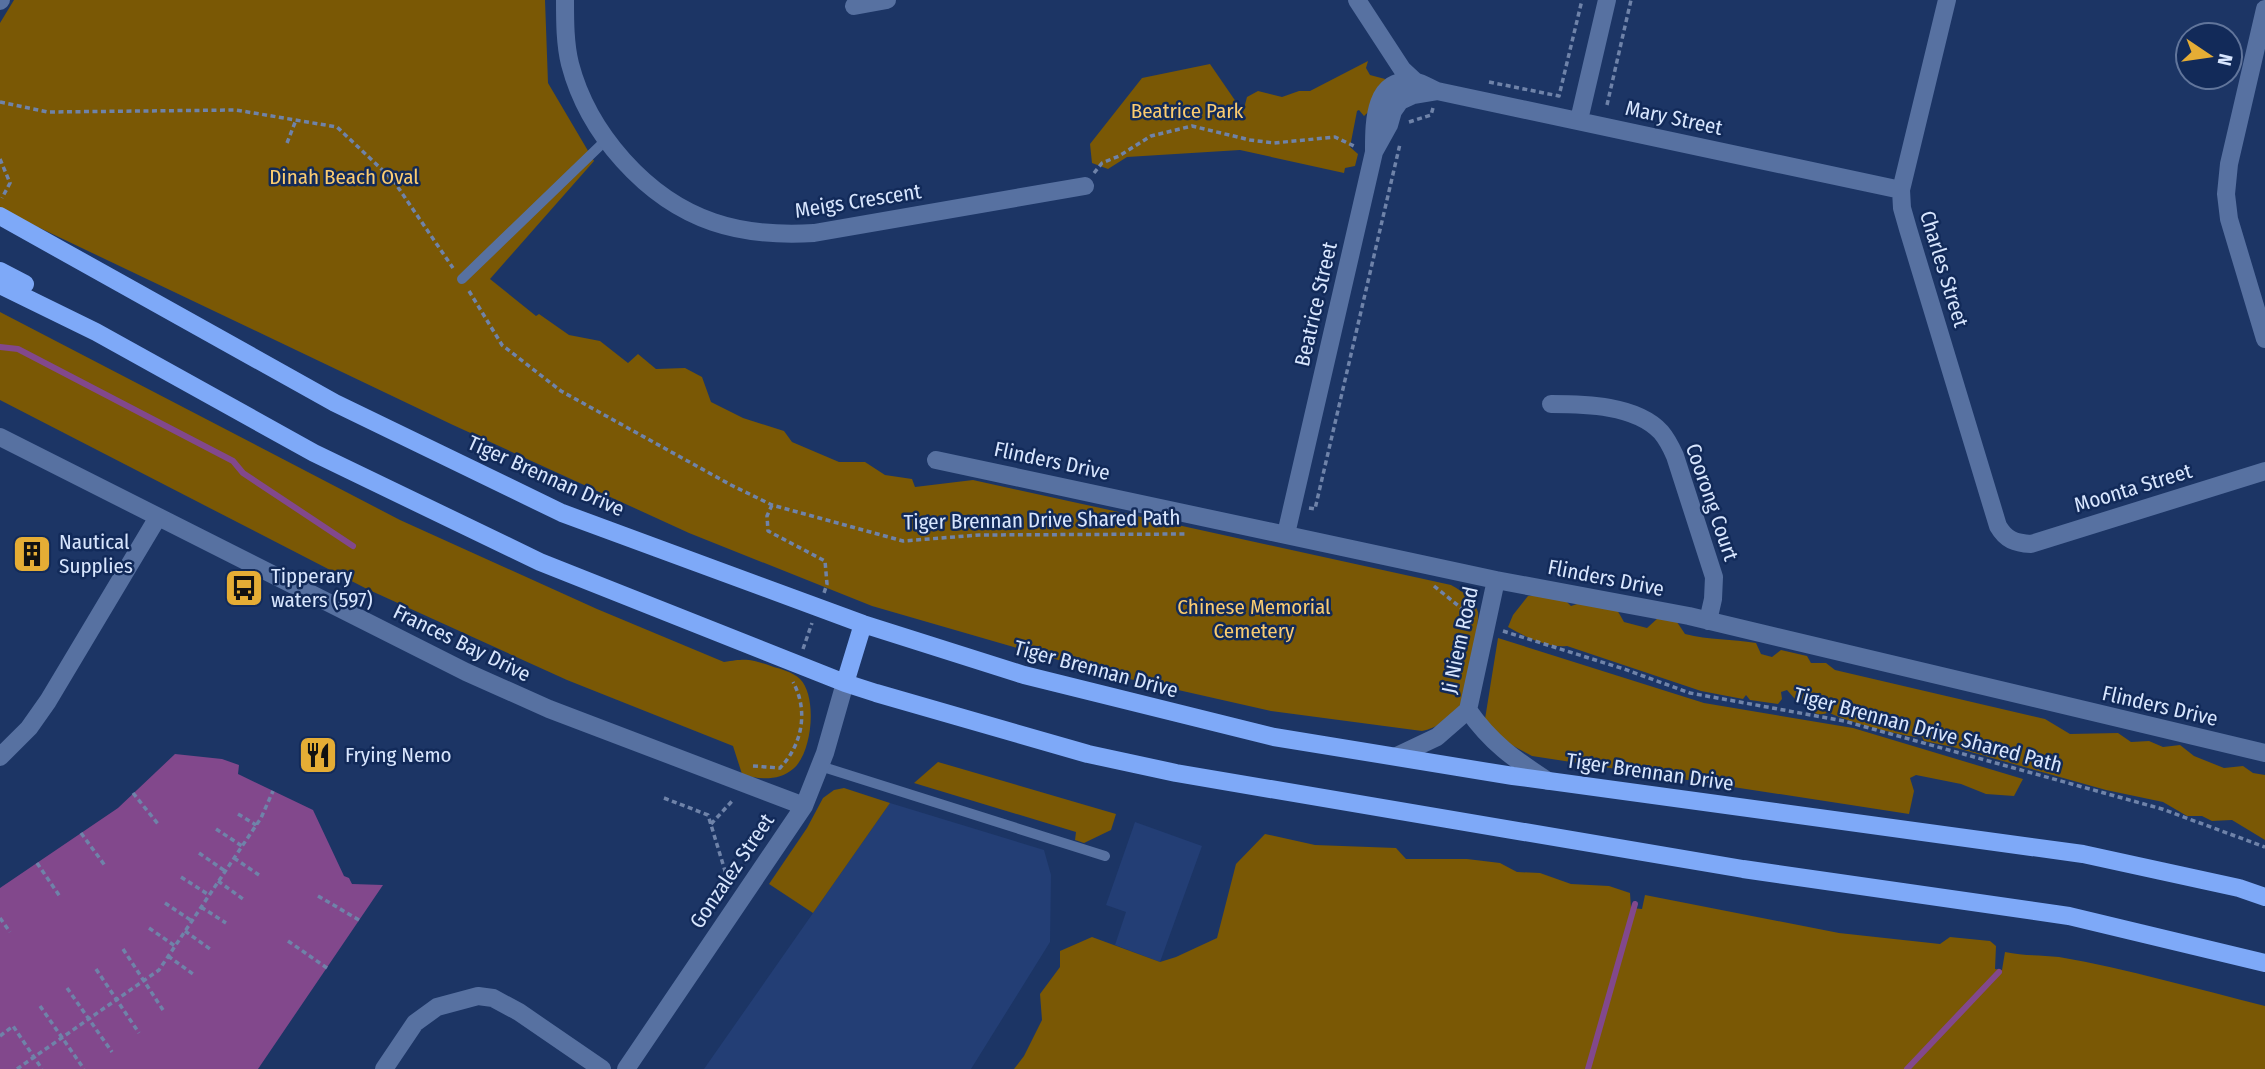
<svg xmlns="http://www.w3.org/2000/svg" width="2265" height="1069" viewBox="0 0 2265 1069" font-family="'Fira Sans Condensed',sans-serif">
  <rect width="100%" height="100%" fill="#1c3565"/>
  <path fill="#233e75" d="M890 803 1044 850 1051 875 1050 942 971 1069H704Z
    M1135 822 1202 846 1160 962 1115 945 1126 912 1106 905Z"/>
  <path fill="#7a5805" d="M14 0H545L548 83 594 161 490 279 536 316 539 314 569 335 600 341 628 363 638 354 656 369 685 368 702 377 711 402 743 418 784 431 792 442 839 462H865L885 475 912 479 915 487 973 480 1451 585C1463 592 1474 598 1478 612 1480 622 1465 700 1459 708 1450 720 1436 728 1422 731L1271 711 1103 673 872 606 689 533 453 425 0 209V23Z
    M1368 61 1366 68 1370 75 1385 79 1383 98 1364 116 1359 110 1357 111 1350 147 1358 154 1355 166 1345 168 1344 173 1240 150 1127 157 1108 169 1092 163 1090 144 1142 78 1210 64 1243 112 1247 97 1258 91 1282 97 1299 91H1310Z
    M0 312 400 520 597 609 724 662C747 658 750 659 771 666 780 669 793 672 800 679 818 697 812 754 793 769 779 781 758 780 742 774L733 746 567 680 367 589 0 400Z
    M1559 594 1571 606 1592 599 1616 608 1624 622 1647 628 1658 618 1677 622 1685 634C1709 640 1732 639 1756 643L1761 654 1772 657 1781 650 1807 656 1811 663H1826L1835 670 2045 719 2070 734 2118 733 2131 742 2149 741 2163 747 2180 745 2194 756 2224 768 2243 766 2253 773 2265 775V840L2232 820 2212 821 2202 816H2187L2163 802 2106 790 1953 747 1924 741 1922 737C1911 739 1836 719 1829 712 1818 718 1807 711 1803 700L1795 699 1787 690 1781 692 1782 699 1778 704 1750 700 1746 695 1743 699 1701 691 1567 646C1547 648 1524 636 1508 627L1513 615 1528 596Z
    M1498 638 1704 703 1853 728 2023 779 2014 796 1986 794 1961 784 1916 775 1910 778 1914 791 1909 814 1532 756 1504 741 1485 719Z
    M938 762 1116 814 1111 830 1084 843 1075 840 1076 832 914 783Z
    M844 788 890 803 813 913 769 884 807 828 823 798 834 790Z
    M1265 834 1315 845 1396 848 1406 859H1467L1500 863 1517 872 1540 873 1571 884 1609 886 1630 893 1631 908 1642 909 1645 895 1839 933 1940 944 1950 937 1990 941 1996 946 1995 969 2002 970 2005 952C2023 956 2041 955 2059 957 2128 969 2197 989 2265 1006V1069H1014L1024 1056 1042 1020 1040 994 1060 967V951L1092 937 1160 962 1176 957 1217 938 1236 864Z"/>
  <path fill="#82488c" d="M175 754 222 759 239 765 238 774 313 810 344 876 349 878 352 884 383 885 258 1069H0V888L118 808Z"/>
  <g fill="none" stroke-linecap="round" stroke-linejoin="round">
    <path stroke="#82488c" stroke-width="6" d="M0 347 18 349 233 461 243 473 353 546
      M1588 1069 1635 904
      M1907 1069 1999 972"/>
    <path stroke="#6f83a9" stroke-width="3.5" stroke-dasharray="5 3.5" stroke-linecap="butt" d="M1489 82 1559 96 1582 0
      M0 102 48 112 236 110 337 127 393 180 453 268
      M1607 105 1631 0
      M1409 122 1431 115 1433 108
      M287 143 296 120
      M0 159 10 183 2 198
      M1094 173 1102 163 1119 156 1151 136 1192 126 1250 140 1274 143 1335 137 1356 147
      M469 291 502 345 561 391 731 485 772 505 903 541 979 535 1187 534
      M772 505 767 516 768 531 825 561 827 584 824 593
      M1309 508 1315 509 1400 144
      M1434 586 1471 616
      M1503 631 1624 669 1690 693 1844 721 2162 809 2265 847
      M803 649 812 623
      M753 766 780 768C802 745 809 711 793 682
      M133 793 158 824
      M664 798 708 815 729 884
      M238 814 256 825
      M711 824 734 799
      M216 829 242 846
      M81 833 106 867
      M199 853 225 871
      M234 858 259 875
      M37 863 61 898
      M181 877 209 895
      M218 881 243 899
      M318 896 359 920
      M165 903 192 921
      M201 907 226 923
      M0 918 10 932
      M149 928 175 946
      M185 931 210 949
      M288 941 327 968
      M123 949 165 1013
      M168 956 193 974
      M96 969 139 1033
      M67 988 112 1052
      M40 1006 84 1069
      M0 1036 13 1026 42 1069
      M17 1069 159 970 261 818 273 791"/>
    <path stroke="#5771a1" stroke-width="10" d="M462 279 606 140
      M820 766 1105 856"/>
    <path stroke="#5771a1" stroke-width="18" d="M565 0C565 21 565 44 570 64 588 133 646 199 713 222 745 233 781 235 814 233L1085 186
      M1357 0 1402 69 1416 82
      M1947 0 1901 190 1902 208 1908 229 1998 526C2006 540 2015 543 2031 544L2265 471
      M0 1 1 0
      M854 6 887 0
      M2265 9 2229 164 2226 194 2229 219 2265 339
      M1579 120 1607 0
      M1374 152 1389 125 1393 111 1400 101 1413 95 1437 91
      M1551 404C1585 404 1636 405 1661 432 1667 439 1671 447 1675 456L1714 577 1713 599 1708 621
      M0 437 466 672 549 709 804 806
      M936 460 1496 580 1689 616 2265 753
      M1286 534 1374 152C1374 123 1373 75 1416 82 1422 83 1430 88 1437 91L1901 190
      M1468 710C1491 743 1514 759 1548 781
      M1397 756 1437 737 1468 710 1496 580
      M0 757 29 728 48 701 158 517
      M384 1069 415 1023 437 1007 478 996 493 998 519 1012 602 1069
      M626 1069 804 806 825 753 845 683"/>
    <path stroke="#7ea9f8" stroke-width="18" d="M0 216 335 403 562 513 863 624 1024 675 1274 737 1513 776 2083 854 2239 888 2265 897
      M0 271 25 284
      M0 285 96 332 314 453 540 562 845 683 876 693 1088 754 1176 773 1743 869 2069 916 2265 963
      M845 683 863 624"/>
  </g>
  <defs>
    <g id="building-square" transform="scale(2.0125)"><rect x="-9" y="-9" width="18" height="18" rx="4" fill="#e5ad35" stroke="#122a59"/><path d="M-4-6H4V6H1V3H-1V6H-4ZM-2.5-4.3h1.7v1.8h-1.7ZM.8-4.3h1.7v1.8H.8ZM-2.5-1h1.7V.8h-1.7ZM.8-1h1.7V.8H.8Z" fill="#111"/></g>
    <g id="bus-square" transform="scale(2.0125)"><rect x="-9" y="-9" width="18" height="18" rx="4" fill="#e5ad35" stroke="#122a59"/><path d="M-5-6H5V4H4V6H2V4H-2V6H-4V4H-5ZM-3.5-4V0h7V-4ZM-3.5 1.2v1.5H-2V1.2ZM2 1.2v1.5H3.5V1.2Z" fill="#111"/></g>
    <g id="restaurant-square" transform="scale(2.0125)"><rect x="-9" y="-9" width="18" height="18" rx="4" fill="#e5ad35" stroke="#122a59"/><path d="M-5-6h1v4h1v-4h1v4h1v-4h1v5L-1.5 .5V6h-2V.5L-5-1ZM5-6V6H3V1.5H1.5Q1.5-4 5-6Z" fill="#111"/></g>
  </defs>
  <g fill-rule="evenodd">
    <use href="#building-square" x="32" y="554"/>
    <use href="#bus-square" x="244" y="588"/>
    <use href="#restaurant-square" x="318" y="755"/>
  </g>
  <g text-anchor="middle" stroke-width="5" stroke-linejoin="round" paint-order="stroke">
    <g font-size="21" fill="#fbcc70" stroke="#122a59">
      <text x="1187" y="118">Beatrice Park</text>
      <text x="344" y="184">Dinah Beach Oval</text>
      <text x="1254" y="614">Chinese Memorial<tspan x="1254" dy="24">Cemetery</tspan></text>
    </g>
    <g font-size="21" fill="#d8e6fe" stroke="#122a59">
      <text transform="translate(1674 118) rotate(12)" y="7">Mary Street</text>
      <text transform="translate(858 201) rotate(-9)" y="7">Meigs Crescent</text>
      <text transform="translate(1944 269) rotate(73)" y="7">Charles Street</text>
      <text transform="translate(1316 304) rotate(-77)" y="7">Beatrice Street</text>
      <text transform="translate(1052 461) rotate(12)" y="7">Flinders Drive</text>
      <text transform="translate(546 476) rotate(24)" y="7">Tiger Brennan Drive</text>
      <text transform="translate(2133 488) rotate(-17)" y="7">Moonta Street</text>
      <text transform="translate(1712 502) rotate(71)" y="7">Coorong Court</text>
      <text transform="translate(1042 520) rotate(-1)" y="7">Tiger Brennan Drive Shared Path</text>
      <text transform="translate(1606 578) rotate(11)" y="7">Flinders Drive</text>
      <text transform="translate(1460 640) rotate(-78)" y="7">Ji Niem Road</text>
      <text transform="translate(462 643) rotate(26)" y="7">Frances Bay Drive</text>
      <text transform="translate(1096 669) rotate(15)" y="7">Tiger Brennan Drive</text>
      <text transform="translate(2160 706) rotate(13)" y="7">Flinders Drive</text>
      <text transform="translate(1928 730) rotate(15)" y="7">Tiger Brennan Drive Shared Path</text>
      <text transform="translate(1650 772) rotate(8)" y="7">Tiger Brennan Drive</text>
      <text transform="translate(732 871) rotate(-56)" y="7">Gonzalez Street</text>
    </g>
    <g font-size="21" fill="#d8e6fe" stroke="#122a59" text-anchor="start">
      <text x="59" y="549">Nautical<tspan x="59" dy="24">Supplies</tspan></text>
      <text x="271" y="583">Tipperary<tspan x="271" dy="24">waters (597)</tspan></text>
      <text x="345" y="762">Frying Nemo</text>
    </g>
  </g>
  <g transform="translate(2209 56) rotate(103)"><circle r="33" fill="#122a59" stroke="#61759b" stroke-width="2"/>
  <path d="M0-5L12 26L0 18L-12 26Z" fill="#e5ad35"/>
  <text y="-10" font-size="19" font-weight="bold" text-anchor="middle" fill="#d8e6fe">N</text>
  </g>
</svg>
